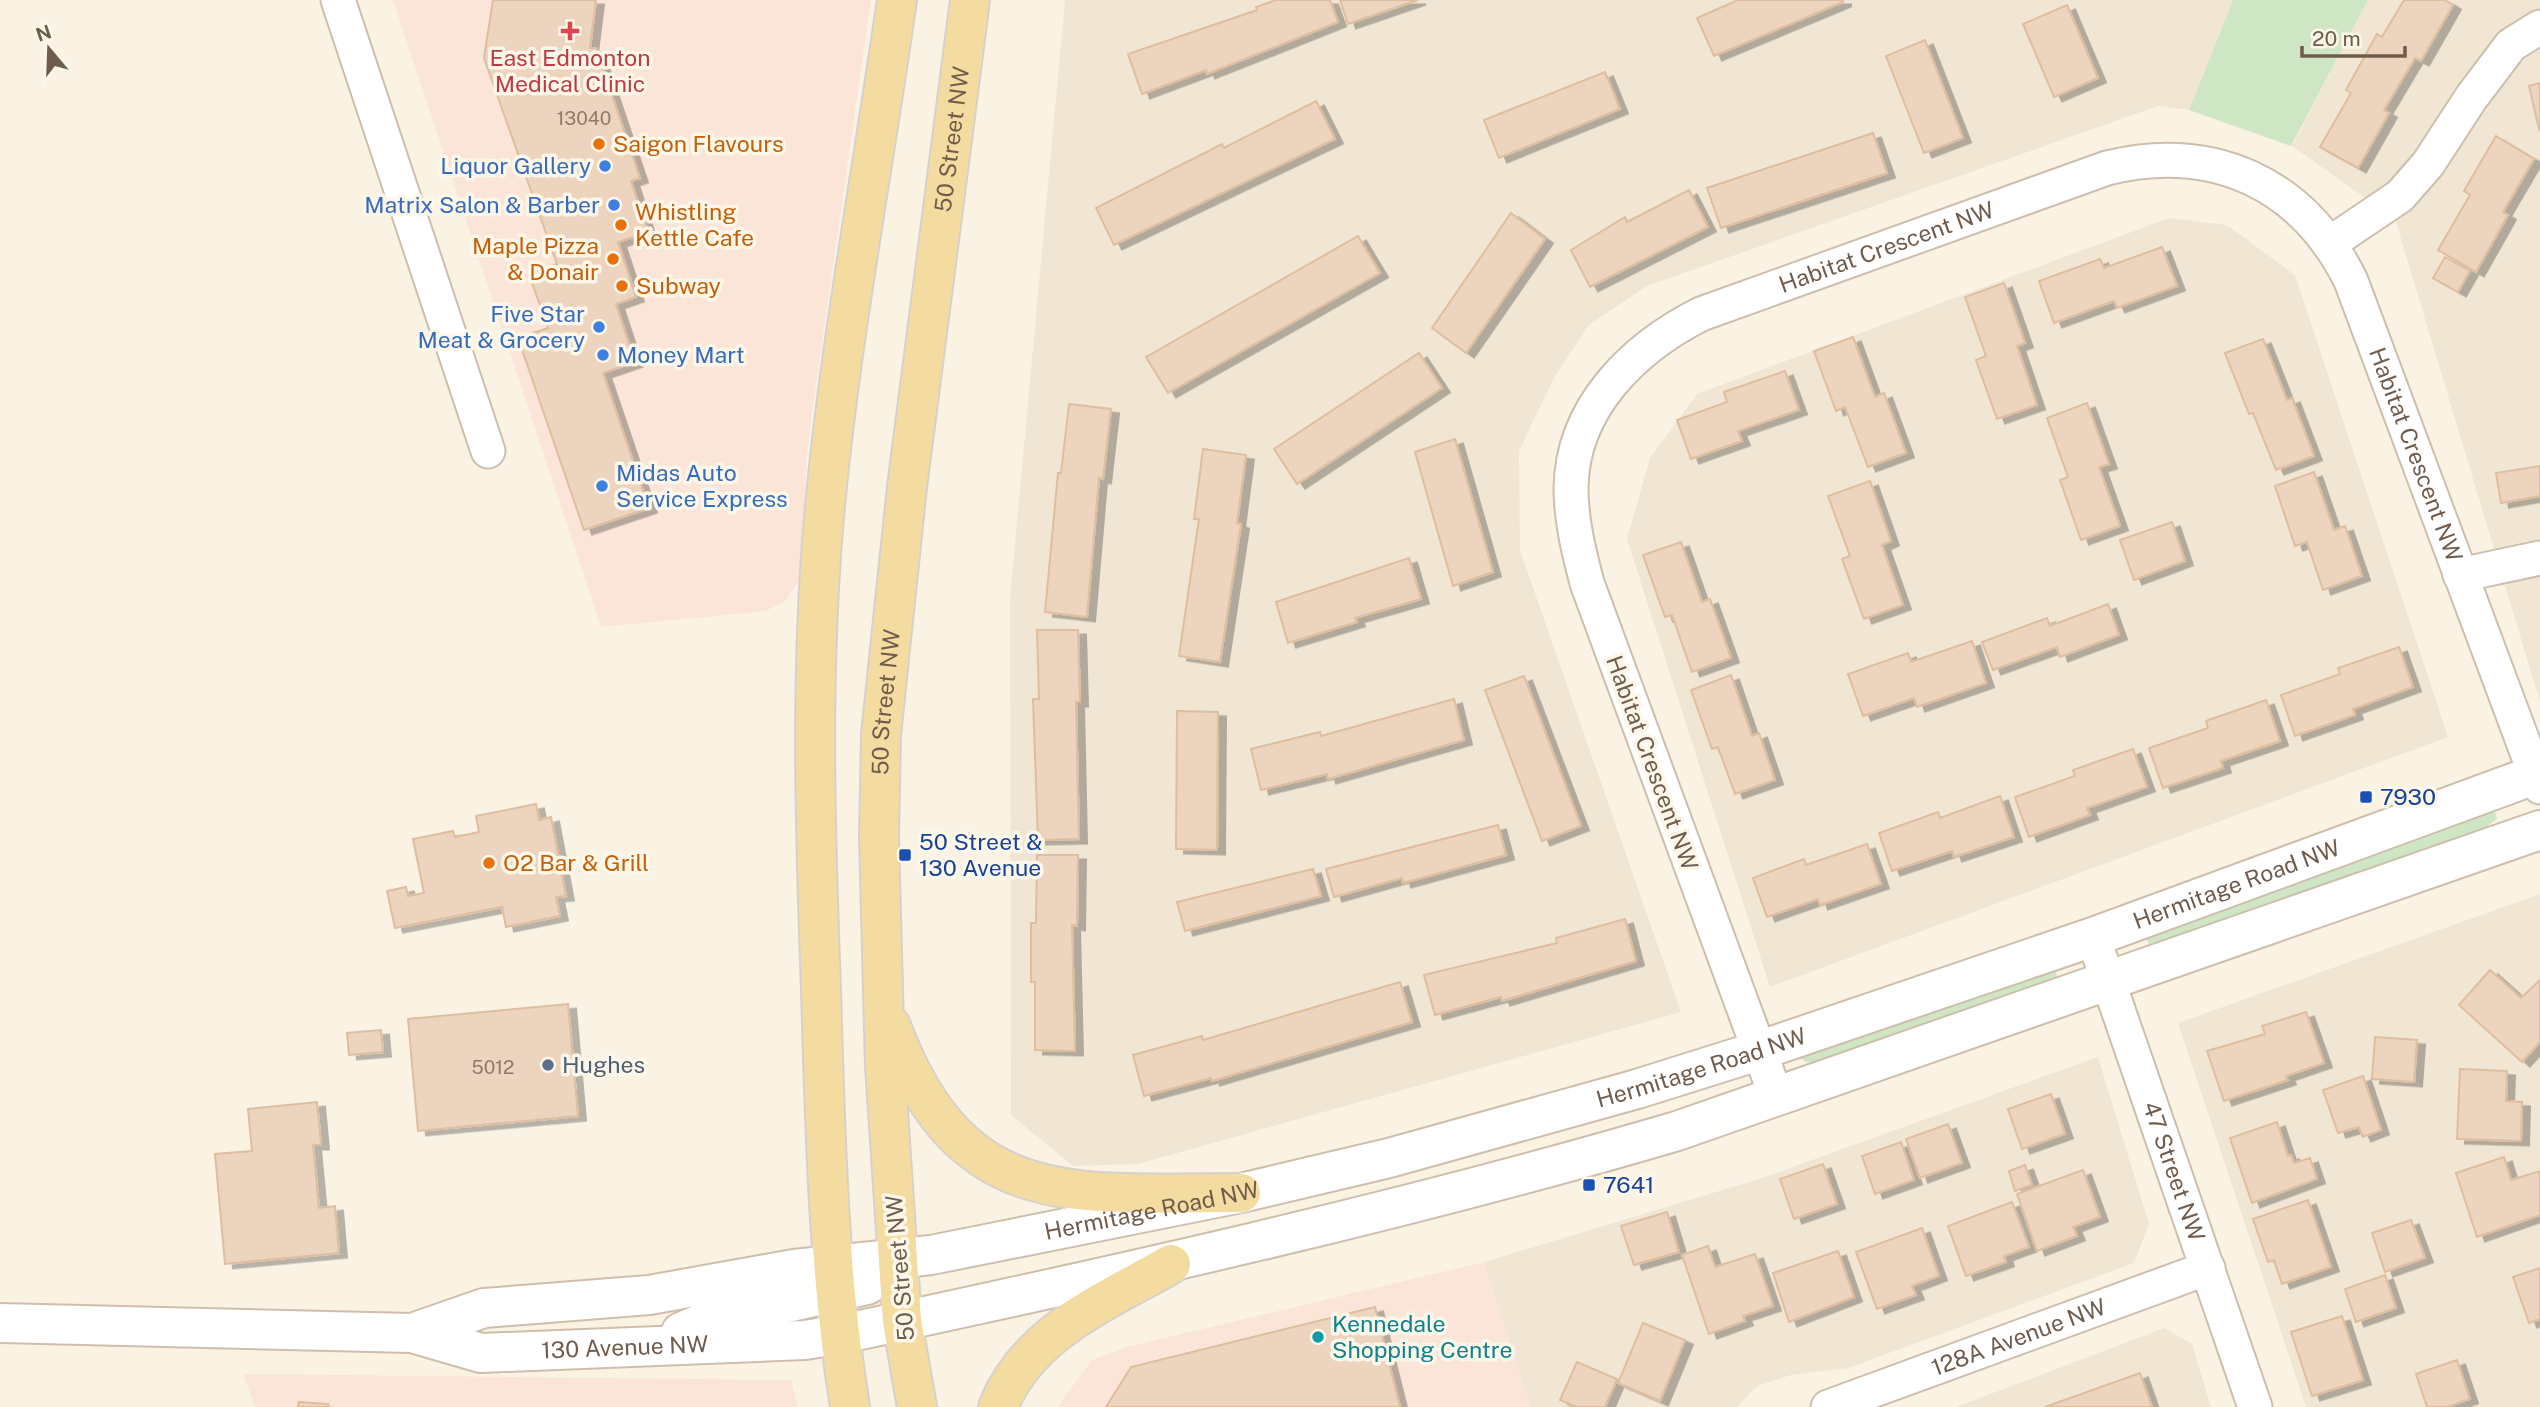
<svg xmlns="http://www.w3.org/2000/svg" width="2540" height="1407" viewBox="0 0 2540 1407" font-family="'Public Sans',sans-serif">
  <defs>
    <filter id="shadow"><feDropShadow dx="8" dy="4.5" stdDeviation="0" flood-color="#0004"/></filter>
  </defs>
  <rect width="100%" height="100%" fill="#faf3e4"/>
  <path fill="#f1e6d3" d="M1065 0H2233L2189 110 2158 106 1647 286 1589 325 1555 376 1519 451 1520 550 1681 1012 1138 1164 1073 1166 1011 1115 1010 598Z
    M2368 0H2540V702L2395 219 2292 146Z
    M2169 218 2227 225 2295 275 2448 737 1770 987 1627 539 1650 458 1697 394Z
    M2540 894V1407H2306L2178 1023Z
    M2098 1057 2149 1224 2134 1263 1848 1368 1791 1375 1757 1386 1737 1407H1530L1484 1262 1759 1179Z
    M2164 1328 2192 1344 2211 1407H1956Z"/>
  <path fill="#fae5d8" d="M393 0H871L812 413 806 463 801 578 786 600 766 611 601 627Z
    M1484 1262 1530 1407H1057L1092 1360 1127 1347Z
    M243 1374 791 1380 798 1407H255Z"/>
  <path fill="#cfe6c4" d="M2233 0H2368L2291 146 2189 110Z
    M2493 806 2497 819 2482 830 2153 952 2146 938Z
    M2056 971 2058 984 1826 1064 1807 1062 1800 1058 1799 1054 2029 974Z"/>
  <path fill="#edd4be" stroke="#dfbd9f" stroke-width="2" filter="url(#shadow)" d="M493 0H596L590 48H596L640 178 631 181 648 232 618 242 636 297 616 304 635 362 603 373 649 508 584 530 518 338 548 328 529 274 557 264 484 58Z
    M1276 0H1330L1338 22 1207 74 1206 70 1142 94 1128 54 1257 10 1256 7Z
    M1340 0H1418L1348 24Z
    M1738 0H1843V2L1714 56 1697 18Z
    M2404 0H2445L2453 5 2421 61 2415 58 2384 110 2389 113 2358 168 2320 147 2351 93 2346 90 2377 34 2382 37Z
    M2067 5 2098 78 2054 97 2023 24Z
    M1925 40 1963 138 1924 153 1886 56Z
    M1605 72 1620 109 1499 158 1484 120Z
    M2540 83V128L2539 129 2529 86Z
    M1316 101 1335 139 1114 245 1096 208 1222 144 1224 148Z
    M1873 133 1887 173 1721 228 1707 188Z
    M2496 136 2534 159 2503 212 2508 215 2476 272 2438 250 2470 195 2464 191Z
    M1689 190 1708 227 1590 287 1571 250 1625 217 1627 222Z
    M1511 213 1545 239 1466 353 1432 328Z
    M1358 236 1380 273 1168 393 1146 357Z
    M2162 247 2177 286 2117 308 2114 301 2054 323 2039 281 2100 259 2104 268Z
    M2445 257 2470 271 2458 292 2433 278Z
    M2004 283 2025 343 2017 346 2037 405 1997 419 1976 360 1986 356 1965 297Z
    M1853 337 1875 397 1884 393 1906 453 1868 467 1845 407 1836 411 1814 351Z
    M2263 339 2287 400 2292 398 2314 456 2276 470 2253 413 2249 414 2225 353Z
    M1419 353 1442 388 1297 484 1274 449Z
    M1785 371 1799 410 1738 431 1742 441 1691 459 1677 420 1727 402 1724 392Z
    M2087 403 2109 464 2099 467 2120 526 2081 540 2060 480 2068 477 2047 418Z
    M1069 404 1111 409 1103 479 1099 478 1087 617 1045 612 1058 473H1061Z
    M1455 439 1493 572 1453 586 1415 452Z
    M1203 449 1246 455 1237 523 1241 524 1220 662 1179 656 1199 519H1194Z
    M2540 466V496L2501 503 2496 473Z
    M2314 472 2334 530 2345 526 2362 576 2323 590 2307 542 2295 546 2275 486Z
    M1870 481 1891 541 1882 545 1903 605 1864 619 1842 559 1850 556 1828 496Z
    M2172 522 2185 561 2134 580 2120 540Z
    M1681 542 1702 602 1710 599 1731 658 1692 672 1672 615 1665 617 1643 555Z
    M1409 558 1421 599 1355 618 1357 622 1288 643 1276 602Z
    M2108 604 2119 635 2060 657 2057 647 1993 670 1982 642 2047 618 2050 626Z
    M1037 630H1078L1080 702H1076L1079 839 1038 840 1033 699H1039Z
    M1972 641 1986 683 1917 707 1914 698 1863 716 1848 674 1908 653 1911 662Z
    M2399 647 2413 687 2353 709 2355 715 2295 736 2281 695 2340 674 2338 668Z
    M1731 675 1752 736 1759 733 1775 780 1735 794 1718 747 1712 749 1691 690Z
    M1524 676 1581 826 1542 841 1485 690Z
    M1454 699 1464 740 1328 779 1327 774 1261 790 1251 749 1320 732 1321 736Z
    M2266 700 2280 741 2221 761 2223 768 2163 788 2149 748 2208 728 2206 721Z
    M1177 711 1218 712 1217 850 1176 849Z
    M2133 749 2147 787 2087 808 2090 815 2029 837 2015 797 2075 776 2073 770Z
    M2000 796 2014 837 1954 857 1952 851 1892 871 1879 833 1938 812 1940 818Z
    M536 804 539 820 551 817 566 896 556 897 560 916 506 927 502 907 395 928 387 891 406 887 408 896 424 893 413 839 453 831 455 837 479 832 476 816Z
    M1498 825 1506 855 1403 883 1402 878 1334 897 1326 869Z
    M1867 844 1881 884 1820 905 1818 899 1767 917 1753 878 1804 859 1806 865Z
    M1037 855H1078L1077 926 1072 925 1075 1051 1035 1050V982H1031V923H1036Z
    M1313 869 1321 896 1185 931 1177 902Z
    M1625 919 1636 961 1502 1001 1501 997 1435 1015 1424 975 1557 943 1556 938Z
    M2490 970 2521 998 2540 980V1042L2522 1062 2459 1005Z
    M1400 982 1412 1022 1212 1081 1211 1078 1144 1096 1133 1055 1202 1036 1203 1040Z
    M568 1004 578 1116 418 1131 408 1019Z
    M2306 1012 2324 1063 2286 1076 2288 1080 2224 1101 2207 1051 2265 1034 2262 1026Z
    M381 1030 383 1052 349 1055 347 1033Z
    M2375 1037 2417 1040 2414 1082 2372 1079Z
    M2460 1069 2507 1071 2506 1101 2522 1102 2521 1141 2457 1139Z
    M2363 1076 2381 1130 2363 1137 2359 1127 2338 1133 2323 1090Z
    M2051 1094 2065 1134 2022 1149 2008 1109Z
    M317 1102 321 1145H313L319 1208 335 1206 339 1253 225 1264 215 1154 252 1151 248 1109Z
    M2277 1122 2288 1156 2291 1155 2294 1163 2310 1158 2317 1179 2252 1203 2230 1138Z
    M1948 1124 1962 1163 1920 1178 1906 1139Z
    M1901 1142 1914 1180 1875 1194 1862 1156Z
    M2504 1157 2511 1180 2540 1171V1215L2477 1237 2456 1173Z
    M1823 1164 1837 1204 1794 1219 1780 1179Z
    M2025 1165 2032 1185 2015 1191 2009 1171Z
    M2083 1170 2100 1217 2073 1227 2077 1236 2037 1251 2017 1194Z
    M2308 1200 2331 1267 2282 1284 2274 1260 2268 1262 2253 1219Z
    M2012 1202 2029 1247 2004 1256 2006 1262 1966 1276 1948 1226Z
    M1667 1212 1679 1252 1634 1265 1621 1226Z
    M2411 1220 2425 1258 2385 1272 2372 1233Z
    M1922 1228 1939 1276 1912 1286 1916 1295 1877 1309 1856 1252Z
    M1708 1246 1715 1267 1755 1254 1773 1306 1743 1316 1745 1321 1709 1334 1682 1255Z
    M1838 1251 1854 1297 1789 1322 1773 1273Z
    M2540 1268V1319L2529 1323 2513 1277Z
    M2385 1275 2396 1308 2356 1322 2345 1289Z
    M1375 1307 1400 1407H1106L1131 1367Z
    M2342 1316 2363 1380 2312 1396 2291 1332Z
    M1643 1323 1685 1340 1660 1401 1618 1383Z
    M2457 1360 2470 1399 2447 1407H2427L2416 1374Z
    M1577 1362 1617 1379 1605 1407H1577L1560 1400Z
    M2140 1373 2152 1407H2045Z
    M299 1402 328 1404 329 1407H298Z"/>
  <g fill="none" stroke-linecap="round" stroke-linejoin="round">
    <g stroke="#cdbeae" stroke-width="37">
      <g id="street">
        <path d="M338 0 488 451"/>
        <path d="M2329 244 2400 196 2428 164 2471 98 2511 45 2540 27"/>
        <path d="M2460 575 2540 558"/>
        <path id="s1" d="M2093 937 2255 1407"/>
        <path id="s2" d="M1776 1096 1587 583C1579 552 1571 521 1571 488 1572 407 1634 348 1701 314L2107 168C2213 142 2303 183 2351 281L2540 787"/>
        <path id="s3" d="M1828 1407 2208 1268"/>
      </g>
    </g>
    <g stroke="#cfbeac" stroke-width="42">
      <g id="secondary">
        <path id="s4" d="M0 1323 412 1333 481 1353 805 1340 842 1334C1122 1274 1402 1212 1677 1131L2540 830"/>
        <path d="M681 1332 707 1321 867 1285"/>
        <path id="s5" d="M412 1333 484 1308 649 1295 794 1269 931 1255 1241 1193 1389 1158 1637 1089 1758 1051 2093 937 2540 773"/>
      </g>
    </g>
    <g stroke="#d7d1cd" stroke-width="42">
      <g id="primary">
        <path d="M891 1026C961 1213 1071 1193 1241 1193"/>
        <path d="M850 1407C828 1270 825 1128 821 989 815 828 810 667 825 506 841 337 873 169 897 0"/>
        <path id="s6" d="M917 1407 902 1321 885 1066 879 837 881 735 907 487 970 0"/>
        <path d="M998 1407C1029 1331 1104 1303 1171 1264"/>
      </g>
    </g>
    <use href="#street" stroke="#fff" stroke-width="33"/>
    <use href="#secondary" stroke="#fff" stroke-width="38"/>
    <use href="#primary" stroke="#f4dca1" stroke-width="38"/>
  </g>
  <path fill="#e0444e" stroke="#fdf7ea" stroke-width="2.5" d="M566.5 20.5h7v7h7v7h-7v7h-7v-7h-7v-7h7z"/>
  <g fill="#e8710a" stroke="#fdf7ea" stroke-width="2.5">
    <circle cx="599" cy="144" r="7"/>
    <circle cx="621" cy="225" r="7"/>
    <circle cx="613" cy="259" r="7"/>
    <circle cx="622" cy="286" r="7"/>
    <circle cx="489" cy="863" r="7"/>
  </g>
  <g fill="#3f7fe0" stroke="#fdf7ea" stroke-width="2.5">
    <circle cx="605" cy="166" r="7"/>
    <circle cx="614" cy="205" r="7"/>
    <circle cx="599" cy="327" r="7"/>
    <circle cx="603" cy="355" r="7"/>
    <circle cx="602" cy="486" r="7"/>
  </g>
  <g fill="#1a4fb4" stroke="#fdf7ea" stroke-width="2.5">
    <rect x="2359" y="790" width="14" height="14" rx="3.5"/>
    <rect x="898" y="848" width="14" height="14" rx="3.5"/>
    <rect x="1582" y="1178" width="14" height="14" rx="3.5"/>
  </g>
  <circle fill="#5c6f8a" stroke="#fdf7ea" stroke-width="2.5" cx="548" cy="1065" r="7"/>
  <circle fill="#0f9aa8" stroke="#fdf7ea" stroke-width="2.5" cx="1318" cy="1337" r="7"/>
  <g text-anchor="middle" stroke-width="7" stroke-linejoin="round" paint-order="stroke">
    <g font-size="19" fill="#8f7a68">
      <text x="584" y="125">13040</text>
      <text x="493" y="1074">5012</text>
    </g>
    <g font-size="23" fill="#be3a42" stroke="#fdf7ea">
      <text x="570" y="66">East Edmonton<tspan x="570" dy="26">Medical Clinic</tspan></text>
    </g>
    <g font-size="23" fill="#705c4c" stroke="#fdf7ea">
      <text dy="8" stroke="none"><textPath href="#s6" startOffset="1274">50 Street NW</textPath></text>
      <text dy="8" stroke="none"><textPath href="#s2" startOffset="1069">Habitat Crescent NW</textPath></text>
      <text dy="8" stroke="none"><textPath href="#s2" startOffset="1782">Habitat Crescent NW</textPath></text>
      <text dy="8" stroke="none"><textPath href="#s6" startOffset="707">50 Street NW</textPath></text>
      <text transform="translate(1652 763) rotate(70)" y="8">Habitat Crescent NW</text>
      <text dy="8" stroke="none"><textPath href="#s5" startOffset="1886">Hermitage Road NW</textPath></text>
      <text dy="8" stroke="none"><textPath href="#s5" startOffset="1320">Hermitage Road NW</textPath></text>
      <text dy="8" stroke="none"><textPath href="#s1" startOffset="248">47 Street NW</textPath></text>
      <text dy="8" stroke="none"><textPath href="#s5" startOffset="752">Hermitage Road NW</textPath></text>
      <text transform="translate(900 1268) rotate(-95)" y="8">50 Street NW</text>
      <text dy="8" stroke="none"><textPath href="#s3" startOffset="203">128A Avenue NW</textPath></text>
      <text dy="8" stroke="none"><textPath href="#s4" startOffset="628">130 Avenue NW</textPath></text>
    </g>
    <g font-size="23" fill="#c56008" stroke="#fdf7ea" text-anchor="start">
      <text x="613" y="152">Saigon Flavours</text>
      <text x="635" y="220">Whistling<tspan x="635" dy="26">Kettle Cafe</tspan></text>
      <text x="599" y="254" text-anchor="end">Maple Pizza<tspan x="599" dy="26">&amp; Donair</tspan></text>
      <text x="636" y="294">Subway</text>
      <text x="503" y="871">O2 Bar &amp; Grill</text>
    </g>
    <g font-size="23" fill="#366cbe" stroke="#fdf7ea" text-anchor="end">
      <text x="591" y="174">Liquor Gallery</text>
      <text x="600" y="213">Matrix Salon &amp; Barber</text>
      <text x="585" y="322">Five Star<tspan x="585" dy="26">Meat &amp; Grocery</tspan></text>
      <text x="617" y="363" text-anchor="start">Money Mart</text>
      <text x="616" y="481" text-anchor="start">Midas Auto<tspan x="616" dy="26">Service Express</tspan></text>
    </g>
    <g font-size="23" fill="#164399" stroke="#fdf7ea" text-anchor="start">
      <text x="2380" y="805">7930</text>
      <text x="919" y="850">50 Street &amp;<tspan x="919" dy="26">130 Avenue</tspan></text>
      <text x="1603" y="1193">7641</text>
    </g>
    <g font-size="23" fill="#4e5e75" stroke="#fdf7ea" text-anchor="start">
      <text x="562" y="1073">Hughes</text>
    </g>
    <g font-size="23" fill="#0d838f" stroke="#fdf7ea" text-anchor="start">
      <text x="1332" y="1332">Kennedale<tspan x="1332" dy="26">Shopping Centre</tspan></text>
    </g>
  </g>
  <g transform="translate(49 49) rotate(341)" stroke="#fdf7ea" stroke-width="5" paint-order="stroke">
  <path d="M0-5L12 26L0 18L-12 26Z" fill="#705c4c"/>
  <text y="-10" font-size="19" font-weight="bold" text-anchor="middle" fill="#705c4c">N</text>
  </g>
  <path d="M2302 46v10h103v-10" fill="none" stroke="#705c4c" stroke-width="3.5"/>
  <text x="2312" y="46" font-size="21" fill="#705c4c" stroke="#fdf7ea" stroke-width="5" paint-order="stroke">20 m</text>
</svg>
